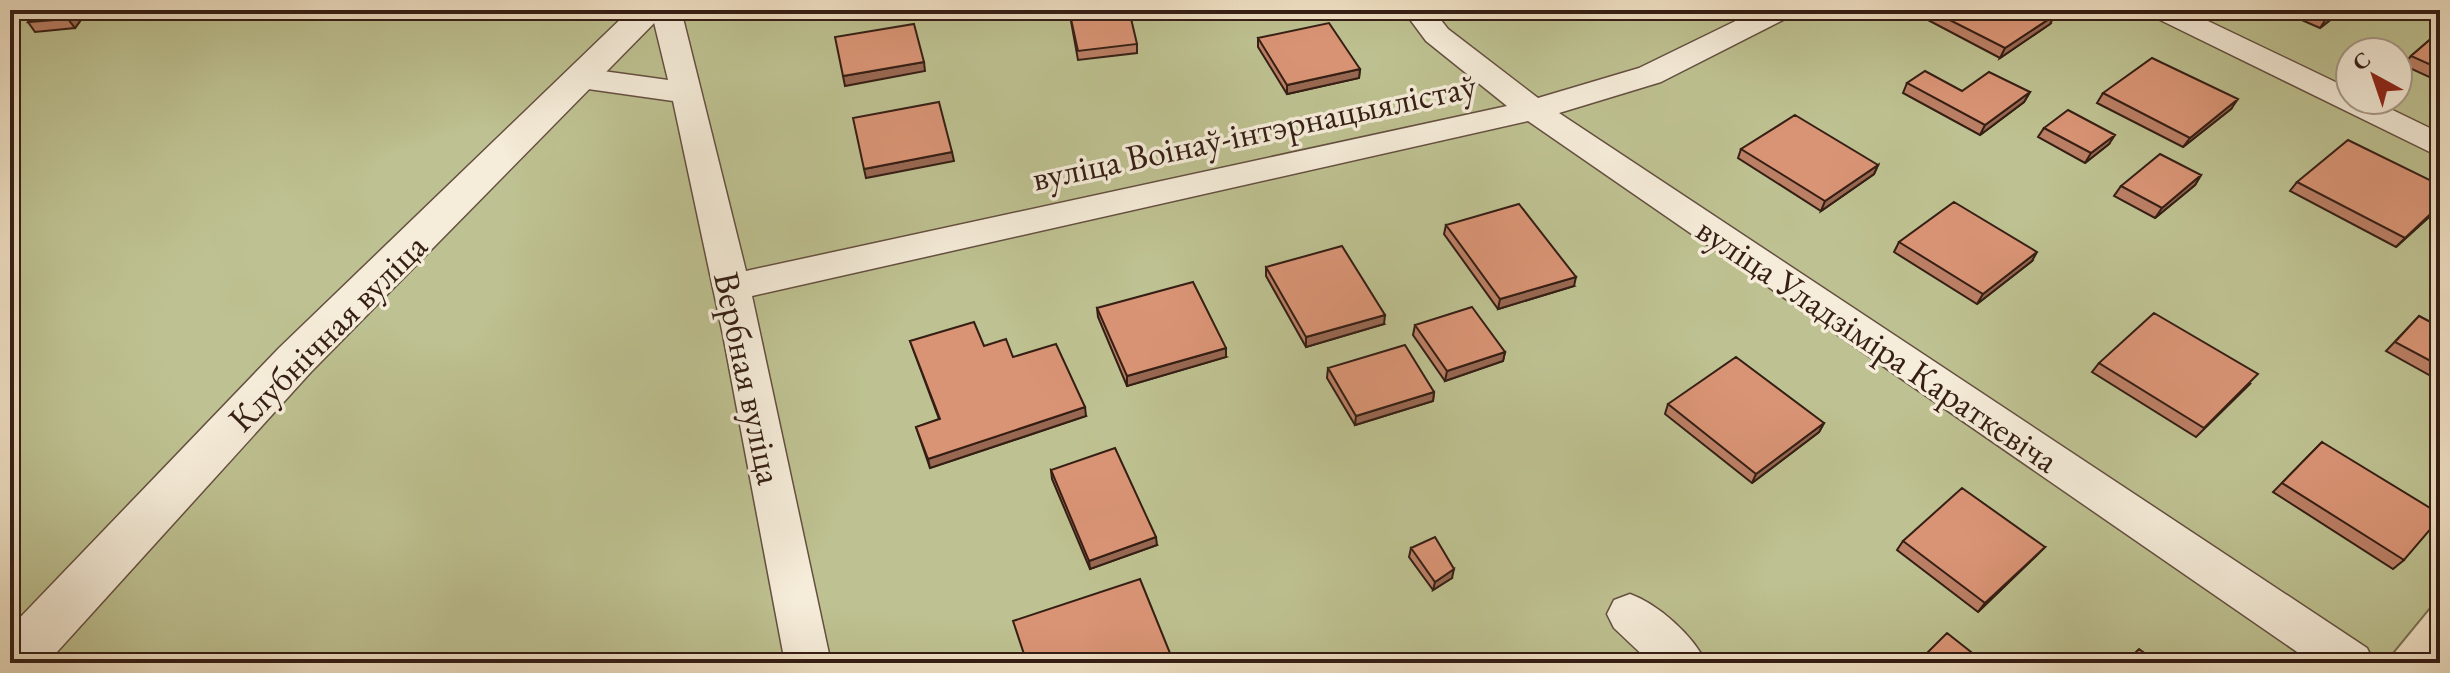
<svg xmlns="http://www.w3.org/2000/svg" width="2450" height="673" viewBox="0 0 2450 673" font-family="'EB Garamond',serif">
  <rect width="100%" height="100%" fill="#f0e1c5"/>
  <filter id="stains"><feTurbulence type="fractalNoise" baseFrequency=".0025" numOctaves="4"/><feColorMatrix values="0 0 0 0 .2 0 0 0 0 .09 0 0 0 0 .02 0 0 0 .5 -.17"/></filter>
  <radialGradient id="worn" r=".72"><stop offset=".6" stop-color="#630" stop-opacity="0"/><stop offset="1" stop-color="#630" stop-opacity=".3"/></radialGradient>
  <path fill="#bec191" stroke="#7a7052" stroke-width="2" fill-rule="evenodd" d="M10 10H2440V596L2385 663H10ZM2350 52H2398V100H2350Z"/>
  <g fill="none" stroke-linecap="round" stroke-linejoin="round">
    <g stroke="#644f40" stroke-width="3">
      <path id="minor" d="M651 10H681L746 271 1507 106 1426 41 1403 10H1433L1448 29 1538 98 1639 68 1758 10H1796L1791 16 1661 82 1559 113 2367 648 2374 663H2313L1528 121 752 296 831 663H785L723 335 673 101 581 88 570 85 565 78 570 71 581 68 668 80Z
        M2147 10H2185L2350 89V100H2372L2440 133V157L2152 16Z
        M1630 594C1658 604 1694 636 1706 663H1651L1614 628 1607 614 1614 600Z"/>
    </g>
    <g stroke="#644f40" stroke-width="3">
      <path id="tertiary" d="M630 10H667L311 372 47 663H10V628L279 348Z"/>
    </g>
    <use href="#minor" fill="#f5ecd9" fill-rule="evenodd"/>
    <use href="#tertiary" fill="#f5ecd9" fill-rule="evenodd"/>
  </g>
  <path fill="#bb7f65" stroke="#351e14" stroke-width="2" d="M37 10H88L75 28 35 32 28 22Z
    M1069 10 1137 44V53L1078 60Z
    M1259 10H1289L1260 13Z
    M1930 10 2050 24 2000 58 1926 19Z
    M2279 10H2343L2320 28Z
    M2428 10H2440V15Z
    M2440 31V82L2403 65 2411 56Z
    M1258 38 1360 69 1359 78 1287 94 1258 47Z
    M1907 83 1962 91 2030 92 2024 102 1980 135 1903 93Z
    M2103 93 2231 109 2183 147 2097 103Z
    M2044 128 2109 144 2085 163 2038 137Z
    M1741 149 1878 165 1874 174 1821 211 1738 158Z
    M2201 175 2195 185 2155 218 2114 196 2121 186Z
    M2297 182 2440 185V207L2396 247 2290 191Z
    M1446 225 1574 286 1498 309 1444 234Z
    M1899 242 2032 261 1977 304 1894 252Z
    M1266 267 1384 324 1306 347 1266 276Z
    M1097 308 1226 357 1127 386 1098 317Z
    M2419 316 2440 327V381L2386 351Z
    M1415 325 1505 352 1503 361 1445 381 1413 335Z
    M910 341 984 346 1013 357 1086 416 930 468 916 427 939 419Z
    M2099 363 2250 384 2196 437 2092 372Z
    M1328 368 1434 392 1433 401 1355 425 1327 378Z
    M1668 404 1824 423 1819 432 1752 483 1665 414Z
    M2440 418V427L2435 424Z
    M2322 442 2404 560 2393 569 2273 492Z
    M1051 470 1157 545 1090 569 1052 479Z
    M1903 541 2045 547 2037 555 1978 612 1897 550Z
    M1411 548 1452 578 1433 590 1409 557Z"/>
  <path fill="#986852" stroke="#351e14" stroke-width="2" d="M74 10H88L75 28 68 19Z
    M2338 10H2343L2320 28 2326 19Z
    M2055 15 2050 24 2000 58 2005 48Z
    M924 62 925 71 845 86 843 76Z
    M1360 69 1359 78 1287 94V85Z
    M2030 92 2024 102 1980 135 1985 125Z
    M2238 99 2231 109 2183 147 2190 138Z
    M2115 135 2109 144 2085 163 2091 153Z
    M952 152 954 161 866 178 864 169Z
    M1878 165 1874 174 1821 211 1825 201Z
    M2201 175 2195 185 2155 218 2162 208Z
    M2440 205V207L2396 247 2405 238Z
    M2037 252 2032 261 1977 304 1983 294Z
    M1576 277 1574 286 1498 309 1500 299Z
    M1385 315 1384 324 1306 347V337Z
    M1226 348V357L1127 386V376Z
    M1505 352 1503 361 1445 381 1447 371Z
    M1434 392 1433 401 1355 425 1356 416Z
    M1085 407 1086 416 930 468 928 459Z
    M1824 423 1819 432 1752 483 1756 474Z
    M1156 537 1157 545 1090 569 1089 561Z
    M2045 547 2037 555 1978 612 1985 603Z
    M1454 569 1452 578 1433 590 1435 582Z"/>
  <path fill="#d99475" stroke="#351e14" stroke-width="2" d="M37 10H74L68 19 28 22Z
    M1069 10H1129L1137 44 1078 51Z
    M1930 10H2045L2055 15 2005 48Z
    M2306 10H2338L2326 19Z
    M1329 23 1360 69 1287 85 1258 38Z
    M914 24 924 62 843 76 835 37Z
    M2440 31V69L2411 56Z
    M2152 58 2238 99 2190 138 2103 93Z
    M1925 71 1962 91 1989 72 2030 92 1985 125 1907 83Z
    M939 102 952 152 864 169 853 118Z
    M2068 110 2115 135 2091 153 2044 128Z
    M1795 115 1878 165 1825 201 1741 149Z
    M2348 140 2440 185V205L2405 238 2297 182Z
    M2160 154 2201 175 2162 208 2121 186Z
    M1954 202 2037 252 1983 294 1899 242Z
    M1519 204 1576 277 1500 299 1446 225Z
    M1342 246 1385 315 1306 337 1266 267Z
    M1193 282 1226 348 1127 376 1097 308Z
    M1472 307 1505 352 1447 371 1415 325Z
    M2154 313 2258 374 2204 428 2099 363Z
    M2419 316 2440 327V366L2395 342Z
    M974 322 984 346 1006 339 1013 357 1056 344 1085 407 928 459 916 427 940 419 910 341Z
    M1405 345 1434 392 1356 416 1328 368Z
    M1736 357 1824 423 1756 474 1668 404Z
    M2322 442 2440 514V518L2404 560 2282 483Z
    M1115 448 1156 537 1089 561 1051 470Z
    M1962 488 2045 547 1985 603 1903 541Z
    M1435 537 1454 569 1435 582 1411 548Z
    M1140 579 1174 663H1027L1013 621Z
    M1947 633 1985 663H1917Z
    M2139 649 2158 663H2125Z"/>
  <g text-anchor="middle" stroke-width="7" stroke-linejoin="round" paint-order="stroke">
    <g font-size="36" fill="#351e14" stroke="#f5ecd9">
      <text transform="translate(1254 131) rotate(-12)" y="13">вуліца Воінаў-інтэрнацыялістаў</text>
      <text transform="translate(327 332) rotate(-45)" y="13">Клубнічная вуліца</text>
      <text transform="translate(1878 344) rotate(34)" y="13">вуліца Уладзіміра Караткевіча</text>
      <text transform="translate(749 378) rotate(78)" y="13">Вербная вуліца</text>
    </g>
  </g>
  <rect width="2450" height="673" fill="none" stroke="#f0e1c5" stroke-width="40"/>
  <rect x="12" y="12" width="2426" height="649" fill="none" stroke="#351e14" stroke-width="4"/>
  <rect x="20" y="20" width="2410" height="633" fill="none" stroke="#351e14" stroke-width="2"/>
  <g transform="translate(2374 76) rotate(320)"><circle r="38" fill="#f5ecd9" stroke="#a89a8a" stroke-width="2"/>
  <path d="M0-6L14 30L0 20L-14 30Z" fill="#8f2418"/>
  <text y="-12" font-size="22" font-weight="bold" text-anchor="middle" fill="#351e14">С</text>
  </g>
  <rect width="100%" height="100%" filter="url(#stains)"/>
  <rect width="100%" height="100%" fill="url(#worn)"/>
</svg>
